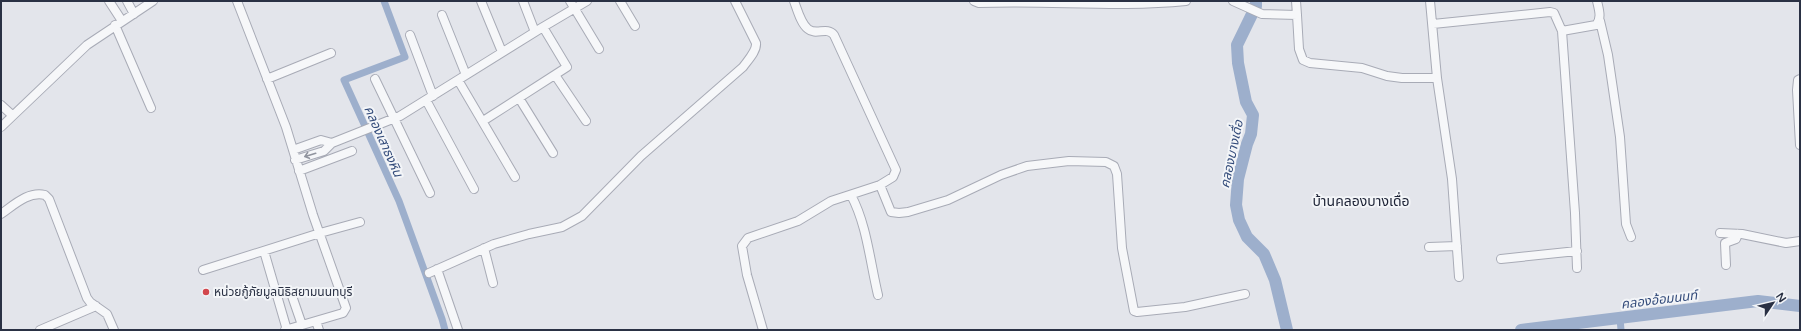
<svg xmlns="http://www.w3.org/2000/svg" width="1801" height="331" viewBox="0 0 1801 331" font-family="'Varela Round','Noto Sans Thai',sans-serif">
  <rect width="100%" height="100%" fill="#e3e5eb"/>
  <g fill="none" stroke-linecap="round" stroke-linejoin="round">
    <path stroke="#9dafcc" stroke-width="7" d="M384 1 405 57 344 80 399 201 442 319 445 330
      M1620 318 1621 330"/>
    <path stroke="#9dafcc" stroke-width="12" d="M1256 1V6L1237 45 1238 63 1246 102 1253 115 1251 134 1247 144 1238 179 1236 205 1239 220 1247 237 1264 254 1275 280 1287 330
      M1521 330 1758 301 1800 306"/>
    <g stroke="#a8abb6" stroke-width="10">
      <path id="minor" d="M109 1 122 21
        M127 1 134 14
        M237 1 286 127 313 215 346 308 343 313 285 330
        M481 1 502 52
        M523 1 535 32
        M570 1 599 49
        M620 1 635 26
        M974 1 979 3C1048 0 1117 8 1186 1
        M1233 1 1262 14 1297 15 1299 49 1303 60 1310 63 1362 68 1387 76 1402 78H1437
        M1296 1 1297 15
        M1430 1 1437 78 1452 179 1459 277
        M442 15 466 75
        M1600 21 1608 55 1620 137 1626 224 1631 237
        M1433 24 1550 12 1554 13 1562 31 1596 25C1602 18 1599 10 1597 1
        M115 25 151 108
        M1562 31 1575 213 1577 268
        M410 35 433 96
        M555 75 586 121
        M267 79 331 53
        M375 79 430 193
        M1800 79 1798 80 1797 90 1800 145
        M458 80 515 177
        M519 98 553 153
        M426 100 474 189
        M1 105 12 115
        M483 121 567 67 543 27
        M1 127 87 45 153 1
        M332 143 400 116 543 27 587 1
        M293 150 321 140 332 143 324 151 295 160
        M299 171 352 151
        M880 185 891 212 899 213 908 212 948 200 1001 175 1027 166 1069 161 1106 162 1114 166 1117 174 1122 248 1134 311 1137 312 1185 307 1245 294
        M851 195C867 225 870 262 878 295
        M1 214C14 205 28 191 45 195L49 199 87 298 90 302 107 314 114 330
        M1720 233 1742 234 1786 243 1800 241
        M1429 247 1457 246
        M484 248 493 283
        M264 251 287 330
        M1501 259 1577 251
        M1726 265 1725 243 1736 239 1738 234
        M437 269 458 330
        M203 270 320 233 360 222
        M429 273 494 244 529 234 562 227 582 216 641 156 743 67C748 60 757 51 756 43L735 1
        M292 296 302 325
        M316 321 319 330
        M40 330 96 306
        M763 330 747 275 742 246 748 238 798 221 831 201 880 185 893 177 896 170 834 35C827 26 816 36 808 29 801 24 797 9 794 1"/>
    </g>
    <use href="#minor" stroke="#f6f7f9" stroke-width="8"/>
  </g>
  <defs><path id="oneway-shaft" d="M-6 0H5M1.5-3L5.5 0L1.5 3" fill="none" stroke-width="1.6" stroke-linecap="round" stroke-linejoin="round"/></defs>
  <use stroke="#90949e" href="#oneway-shaft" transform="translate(310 155) rotate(163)"/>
  <circle fill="#d2464c" stroke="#f3f5f8" stroke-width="1.5" cx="206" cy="292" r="4"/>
  <g text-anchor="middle" stroke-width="4" stroke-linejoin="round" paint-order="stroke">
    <g font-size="12" fill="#2a3144" stroke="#f3f5f8" text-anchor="start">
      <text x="214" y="296">หน่วยกู้ภัยมูลนิธิสยามนนทบุรี</text>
    </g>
    <g font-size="13" font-style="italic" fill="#334b7a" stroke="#f3f5f8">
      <text transform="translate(384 141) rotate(66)" y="5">คลองเสาธงหิน</text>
      <text transform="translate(1231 154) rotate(-78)" y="5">คลองบางเดื่อ</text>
      <text transform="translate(1659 299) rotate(-7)" y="5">คลองอ้อมนนท์</text>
    </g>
    <g font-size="14" fill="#1c2235" stroke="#f3f5f8">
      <text x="1361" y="206">บ้านคลองบางเดื่อ</text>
    </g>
  </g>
  <rect width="1801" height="331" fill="none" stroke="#2a3144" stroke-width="4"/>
  <g transform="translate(1773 303) rotate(55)" stroke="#f3f5f8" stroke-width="3" paint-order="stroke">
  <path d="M0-3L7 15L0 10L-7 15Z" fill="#2a3144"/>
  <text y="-6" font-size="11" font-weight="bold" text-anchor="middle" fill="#2a3144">N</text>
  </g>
</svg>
